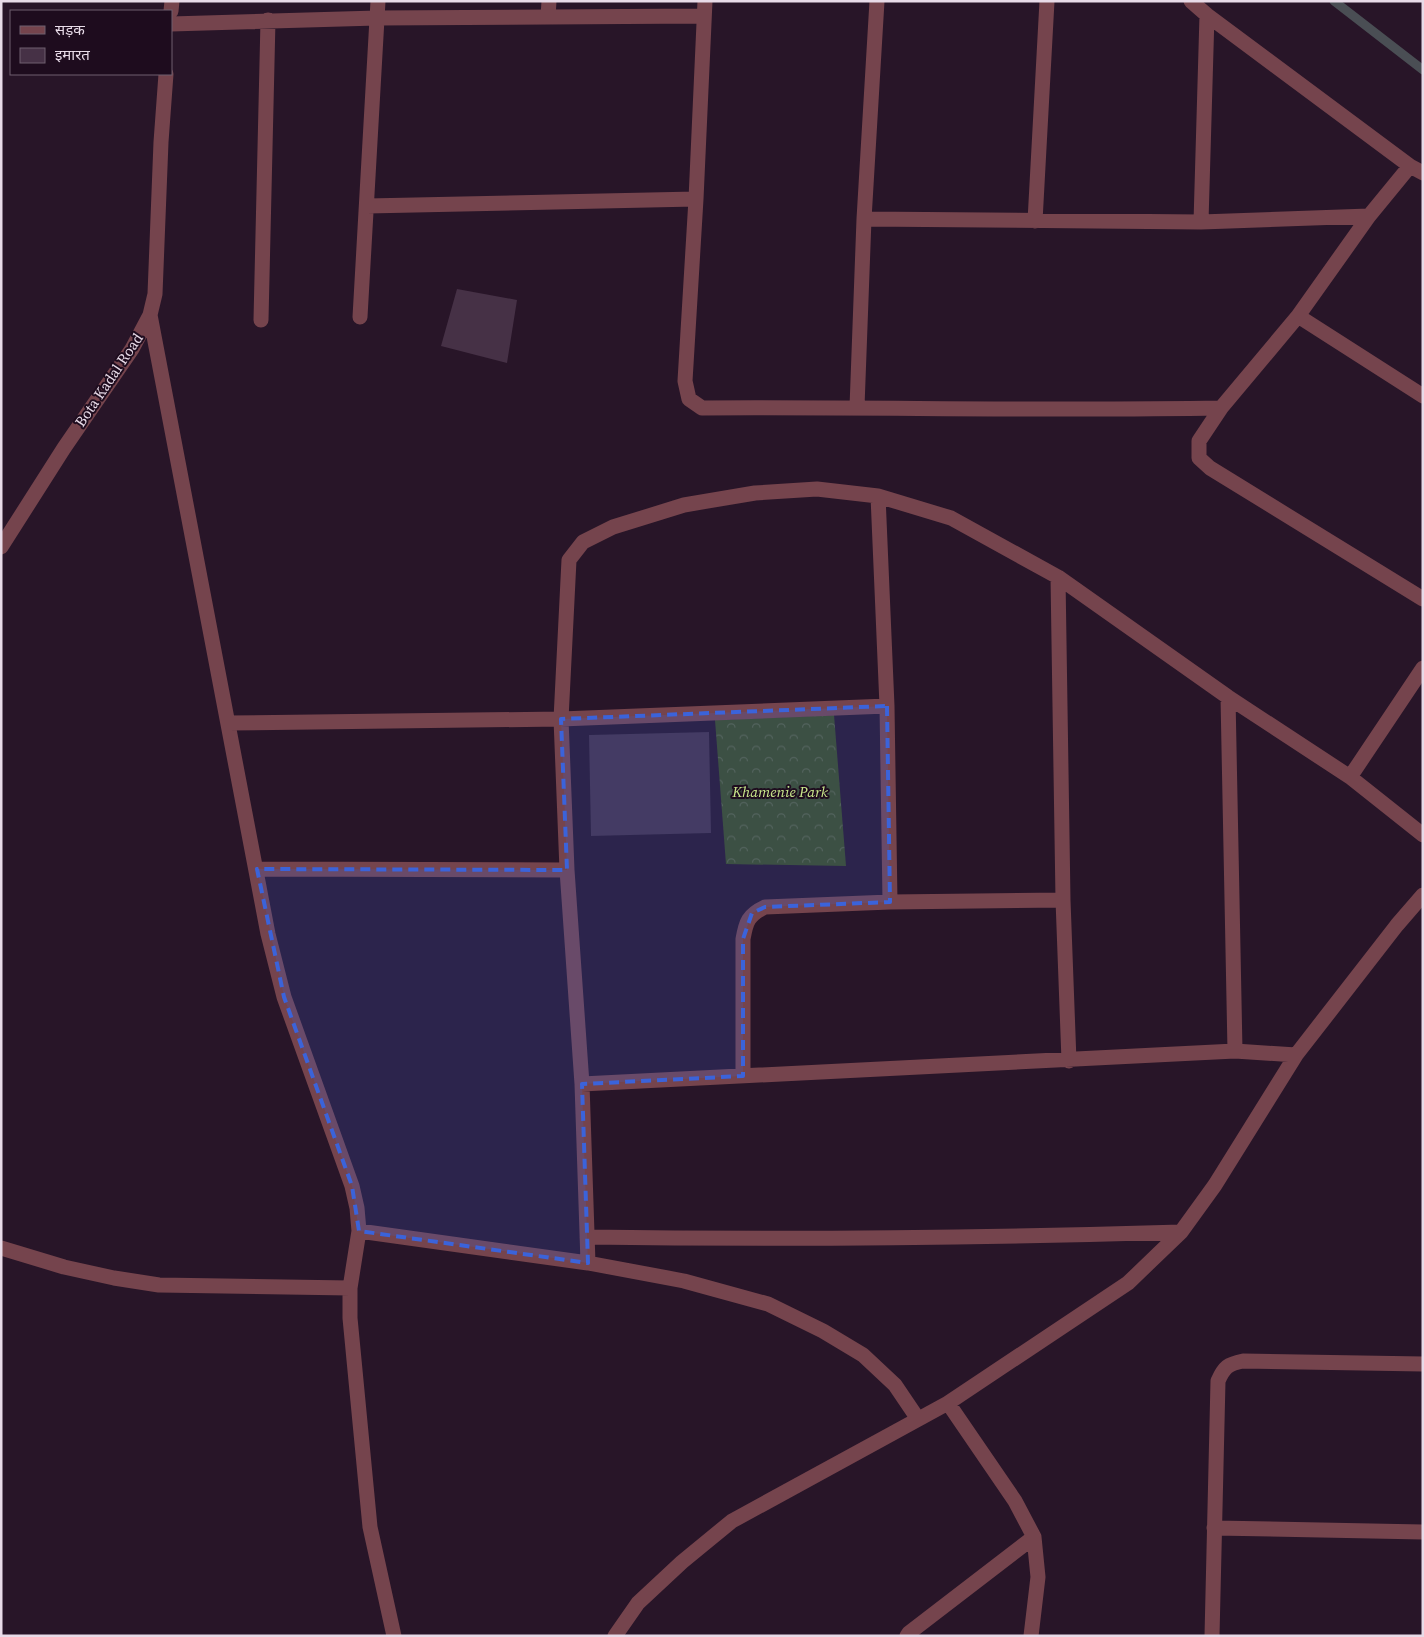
<svg xmlns="http://www.w3.org/2000/svg" width="1424" height="1637" viewBox="0 0 1424 1637" font-family="'Source Serif 4','Noto Sans Devanagari',serif">
  <defs>
    <pattern id="forest-crowns" width="20" height="18" patternUnits="userSpaceOnUse" patternTransform="scale(1.25)"><rect width="20" height="18" fill="#3d4b1e"/><path d="M2 6a3 3 0 1 1 6 0M12 15a3 3 0 1 1 6 0" fill="none" stroke="#59643f"/></pattern>
  </defs>
  <rect width="100%" height="100%" fill="#281528"/>
  <path fill="url(#forest-crowns)" d="M834 715 846 866 726 864 715 720Z"/>
  <g fill="none" stroke-linecap="round" stroke-linejoin="round">
    <path stroke="#4a4e54" stroke-width="9" d="M1334 1 1423 70"/>
  </g>
  <path fill="#463146" d="M457 289 517 300 507 363 441 346Z
    M709 732 711 833 591 836 589 735Z"/>
  <g fill="none" stroke-linecap="round" stroke-linejoin="round">
    <path stroke="#75444d" stroke-width="15" d="M705 1 696 199 685 381 689 399 702 408C875 407 1048 411 1221 408
      M1191 1 1207 15 1410 166 1423 173
      M171 11 172 1
      M548 17 549 1
      M171 24 377 18 704 16
      M1410 166 1369 216 1298 316 1221 408 1199 441V458L1210 468 1423 599
      M367 206 696 199
      M864 219 1201 222 1369 216
      M1035 221 1047 1
      M1201 222 1207 15
      M150 315 268 934 284 997 352 1186 357 1208 359 1231 350 1288V1318L370 1527 394 1636
      M1298 316 1423 396
      M360 317 378 1
      M261 320 268 20
      M857 407 864 219 877 1
      M878 496 887 706 890 902
      M1 547 64 448 132 349 150 315 155 294 161 142 166 74
      M1058 577 1063 900 1069 1061
      M1228 697 1235 1051
      M228 723 561 719 887 706
      M1350 777 1423 668
      M257 869 567 870
      M743 1076V939C746 922 748 915 765 907L890 902 1063 900
      M582 1084 1235 1051 1296 1055
      M359 1231 588 1263 684 1281 768 1304 823 1331 863 1355 895 1385 918 1419
      M587 1237C785 1240 983 1238 1181 1232
      M1 1248 64 1267 114 1278 159 1285 350 1288
      M588 1263 582 1084 567 870 561 719 569 560 583 542 613 527 684 505 755 493 817 489 878 496 951 518 1058 577 1228 697 1350 777 1423 835
      M948 1403 1015 1501 1034 1537 1038 1577 1031 1636
      M1214 1528 1423 1532
      M615 1636 638 1603 682 1562 732 1521 948 1403 1128 1283 1181 1232 1215 1185 1296 1055 1397 925 1423 895
      M907 1636 909 1633 1034 1537
      M1212 1636 1218 1381C1224 1367 1228 1364 1243 1361L1423 1364"/>
  </g>
  <path fill="#3b63da" fill-opacity="0.2" stroke="#3b63da" stroke-width="4" stroke-dasharray="10 6" stroke-linejoin="round" d="M887 706 890 902 765 907 752 913 743 939V1076L582 1084 588 1263 359 1231 352 1186 284 997 257 869 567 870 561 719Z"/>
  <g text-anchor="middle" stroke-width="4" stroke-linejoin="round" paint-order="stroke">
    <g font-size="15" fill="#e8dbe8" stroke="#1e0c1e">
      <text transform="translate(109 380) rotate(-56)" y="5">Bota Kadal Road</text>
    </g>
    <g font-size="15" font-style="italic" fill="#cae98c" stroke="#1e0c1e">
      <text x="780" y="797">Khamenie Park</text>
    </g>
  </g>
  <rect width="1424" height="1637" fill="none" stroke="#e8dbe8" stroke-width="5"/>
  <rect x="10" y="10" width="162" height="65" fill="#1e0c1e" stroke="#6f5f6f"/>
  <rect x="20" y="26" width="25" height="8" fill="#75444d" stroke="#6f5f6f"/>
  <text x="55" y="35" font-size="15" fill="#e8dbe8">सड़क</text>
  <rect x="20" y="48" width="25" height="15" fill="#463146" stroke="#6f5f6f"/>
  <text x="55" y="60" font-size="15" fill="#e8dbe8">इमारत</text>
</svg>
